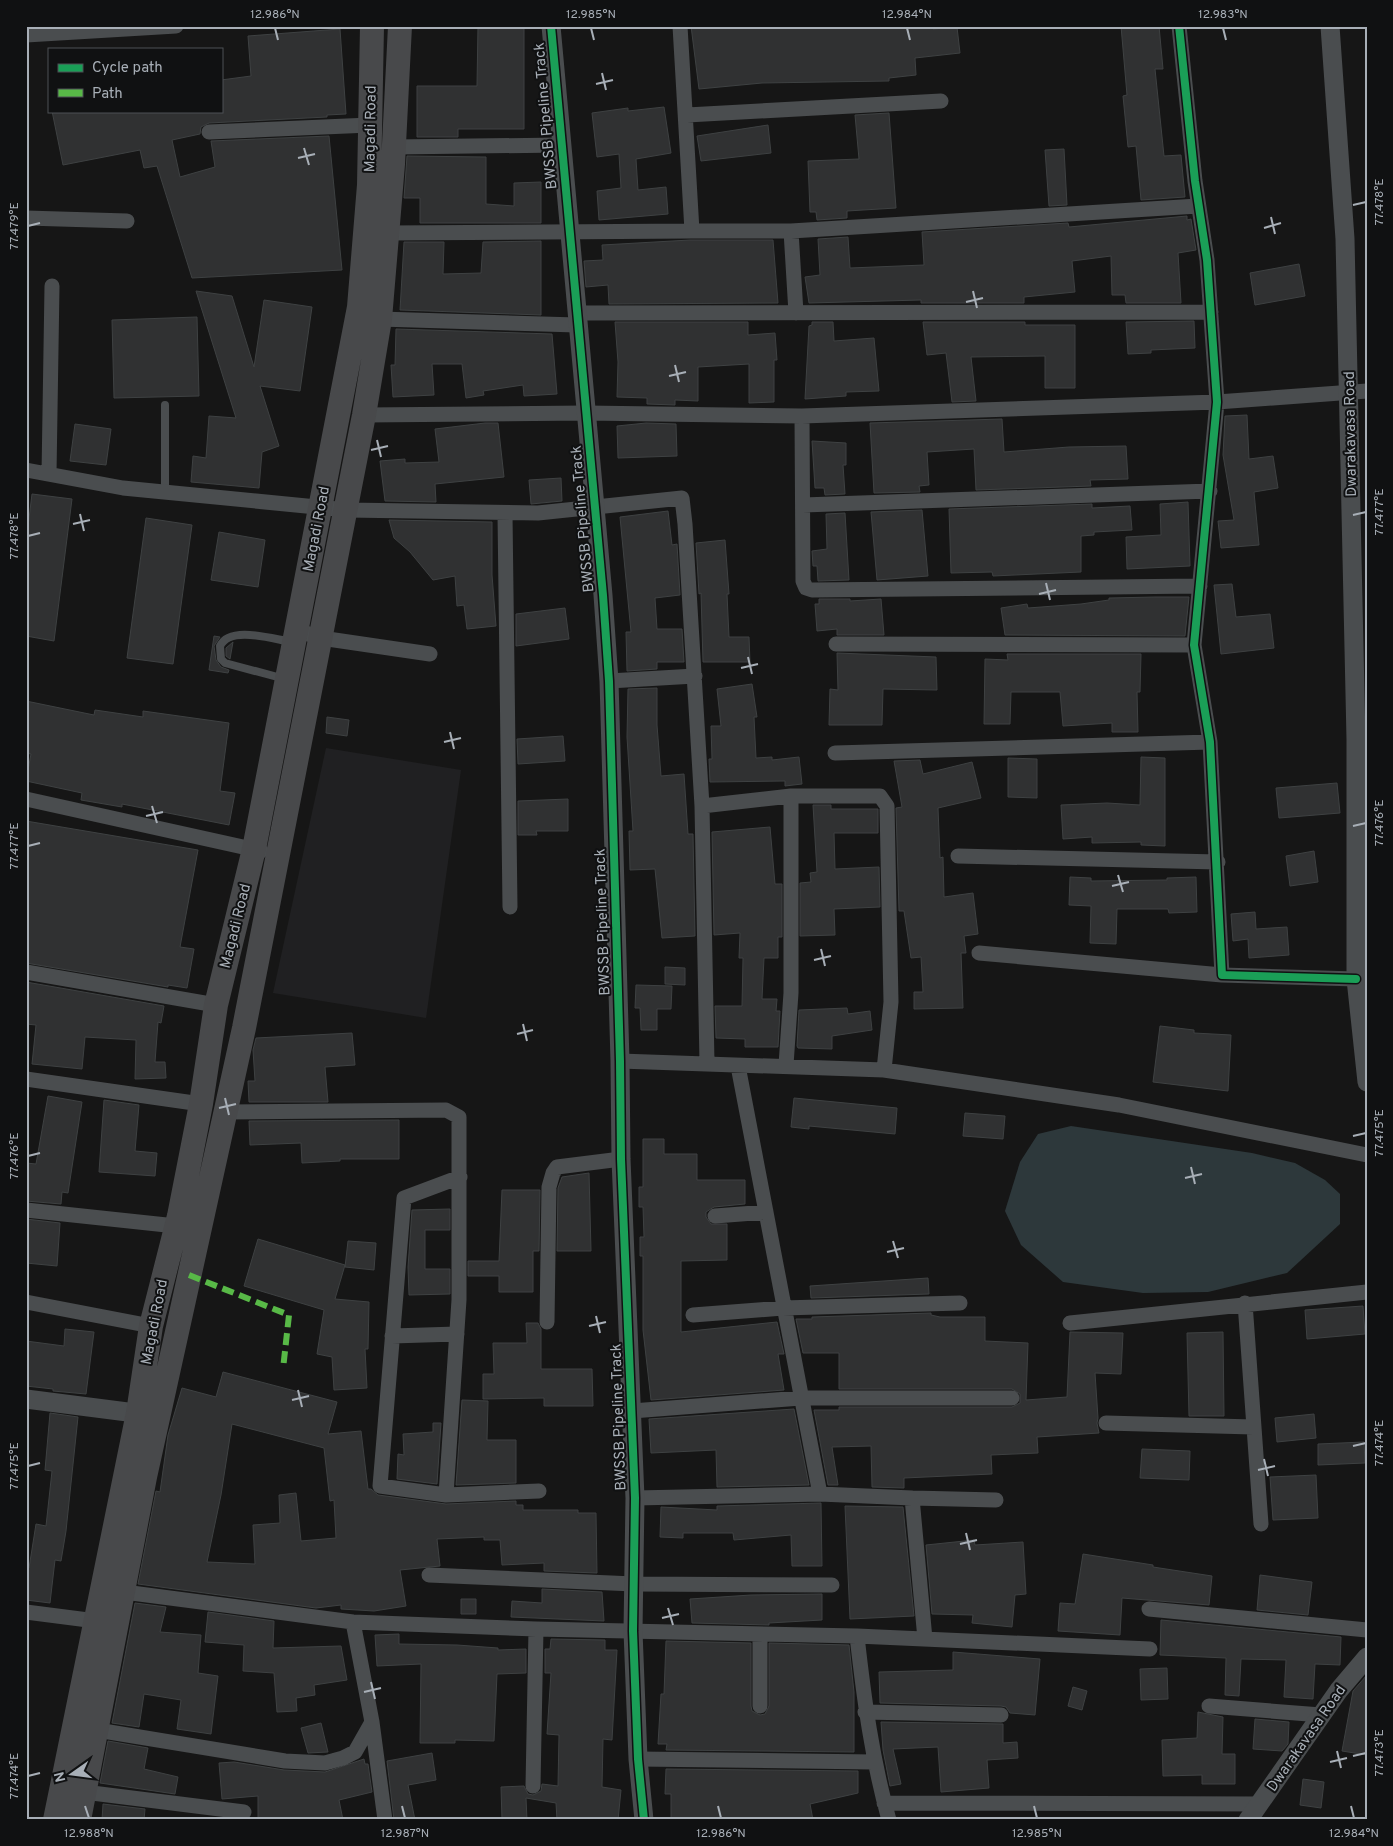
<svg xmlns="http://www.w3.org/2000/svg" width="1393" height="1846" viewBox="0 0 1393 1846" font-family="Overpass,sans-serif">
  <rect width="100%" height="100%" fill="#161616"/>
  <path fill="#202022" d="M326 748 461 770 426 1018 273 993Z"/>
  <path fill="#2d383b" d="M1071 1126 1252 1153 1295 1163 1325 1180 1340 1194V1224L1287 1273 1208 1292 1143 1293 1063 1282 1021 1245 1005 1211 1020 1162 1038 1134Z"/>
  <path fill="#303132" stroke="#3e4142" fill-rule="evenodd" d="M478 26H524V129H458V137H417V86H477Z
    M691 26H933V29L957 27 960 53 915 58 916 75 889 78V81L762 83 699 89Z
    M1121 26H1159L1163 69H1155L1164 156 1181 155 1185 197 1141 200 1136 146 1128 147 1123 96 1127 95Z
    M340 29 346 114 327 115V117L209 123 201 127 200 134 172 140 180 177 215 167 211 141 329 136 342 270 192 278 157 166 144 168 140 150 63 165 52 111H221V80L251 76 248 36Z
    M664 107 671 153 636 159 638 190 666 187 668 214 599 220 597 191 621 188 619 154 597 157 592 113 628 108V111Z
    M889 113 896 208 847 211V218L817 220 816 212H810L808 161 859 159 855 115Z
    M768 125 771 153 701 161 697 136Z
    M1064 149 1067 205 1049 206 1045 150Z
    M407 156 486 157V204L514 206V183L541 182V223H420V198H404Z
    M1187 216V220L1191 219 1196 250 1178 253 1181 303H1126L1125 295H1112L1111 256 1072 261 1075 292 1024 297V303H921V300L809 303 805 277 820 275 818 239 848 237 850 268 924 265 922 232 1068 223 1069 227Z
    M690 240H773L778 303 609 304 608 285 586 287 584 261 603 260 602 245Z
    M541 241V315L400 310 404 242H444L443 274 481 273 483 242Z
    M1299 264 1305 296 1255 305 1250 273Z
    M196 291 232 296 254 367 264 300 312 307 300 391 260 386 279 446 262 452 259 488 191 482 193 456 206 458 209 416 236 418Z
    M197 317 199 396 114 398 112 320Z
    M1194 321 1195 348 1151 350V353L1128 354 1126 322Z
    M615 322H748V335L775 333 777 360H774V402L749 403V364L698 367V401L675 400V405L647 404V398L617 397 618 362Z
    M812 322H833L834 341 874 338 879 391 846 392V396L805 399 809 326 812 325Z
    M923 322H1025V325H1075V388H1045V356L971 357 976 401 952 402 946 353 927 355Z
    M396 329 552 334 557 394 524 396 523 385 483 391 484 395 466 398 462 364H432L434 395 393 397 391 365H395Z
    M1247 415 1249 459 1273 456 1278 488 1254 492 1259 545 1221 548 1218 521 1234 520 1223 455 1225 416Z
    M1002 419 1004 452 1069 447 1126 446 1128 479 1090 480 1091 486 976 490 974 449 927 452 929 485 919 486 920 492 874 493 870 423Z
    M485 423H498L504 477 435 484 436 502 385 501 380 461 405 459V463L439 462 435 429Z
    M646 423 676 424 677 456 618 458 617 426Z
    M75 424 111 429 106 465 70 461Z
    M812 441 846 443V465H843L845 494 825 495 824 488H815Z
    M561 478 562 501 531 504 529 480Z
    M32 494 72 499 54 641 26 636V543Z
    M1188 502 1190 566 1127 569 1126 537 1161 535 1160 504Z
    M1092 504V508L1130 506 1132 530 1094 532V535L1081 536V572L993 576 992 572 951 573 949 509Z
    M922 510 928 576 877 580 871 512Z
    M668 511 672 545 677 544 680 595 655 598 657 629H682L684 662H657V669L627 671 626 632H631L620 517Z
    M845 513 849 580 818 581 817 566H813L812 551 827 549 826 514Z
    M146 518 192 525 173 664 127 658Z
    M389 520 492 522V575L496 626 467 629 464 605 457 606 455 576 433 580 410 552 394 538Z
    M219 532 265 540 258 587 211 580Z
    M725 540 729 594H727L729 637H749L750 662H703L701 593 699 594 696 543Z
    M1232 584 1236 617 1270 614 1274 648 1221 654 1214 585Z
    M1155 597H1189L1185 636 1005 635 1001 608 1027 604 1028 608 1081 604 1109 600V598Z
    M819 599H850V601L881 599 884 635H837V629L817 631 815 604H819Z
    M565 608 569 639 516 646V614Z
    M214 636 220 637 214 646 216 660 221 667 229 670 228 673 209 670Z
    M233 642 230 659 226 656V648Z
    M837 653 936 657 937 690 883 689 882 725H829L830 689 838 690Z
    M1007 654H1141L1140 692H1137L1138 732H1112V723L1063 726 1060 692H1011L1010 724H984L985 659 1008 660Z
    M752 684 757 717H754L756 758 772 757V760L799 757 802 784 785 786V781L710 782 709 759H712L711 726H721L717 689Z
    M657 688V725L661 776 684 774 688 834H693L695 936 662 938 655 869 630 870 629 831H633L627 737 628 689Z
    M26 701 94 715 95 710 143 717V711L229 723 220 791 235 793 229 825 122 804V807L81 800 82 793 26 781 31 754 26 753Z
    M327 717 349 720 347 736 326 733Z
    M563 736 565 761 518 764 517 739Z
    M1141 757 1165 758V846L1141 845V842L1092 843V837L1063 839 1061 805 1107 803 1140 805Z
    M1008 758 1037 759V798L1008 797Z
    M920 760 923 774 972 762 981 798 938 808 940 858 943 857 944 897 973 893 978 934 964 936 966 953H961L963 1008 914 1009V992H923L921 957 911 958 904 911H899L896 808 902 807 894 761Z
    M1337 783 1340 813 1279 818 1276 788Z
    M568 799V831H536L537 835H518V801Z
    M813 805H831V809H878V833H834L835 869 879 867 880 907 834 909 835 935 800 936V883L811 882 810 873 817 872Z
    M26 821 198 850 180 947 194 949 187 988 168 985V987L26 963Z
    M770 827 775 884H782V937H778V958H764L762 999H777L776 1011H780L778 1047H745V1039L716 1038 715 1006H742L743 958H739L740 933 714 935 712 832Z
    M1314 851 1318 882 1290 886 1286 856Z
    M1070 877 1091 878V881L1167 880V878L1196 877 1197 912 1169 913 1168 909H1117L1116 944 1090 943 1091 906 1069 905Z
    M1255 912 1256 929 1287 927 1289 955 1249 958 1248 939 1233 941 1231 914Z
    M665 967 685 968V985L665 984Z
    M26 982 164 1006 161 1023 158 1022 155 1062H165L166 1078 135 1079 136 1040 85 1037 82 1069 32 1064 36 1025 26 1024Z
    M636 985 672 986 671 1009H657V1030H641L640 1008H635Z
    M847 1008 848 1014 870 1011 872 1030 832 1036V1049L798 1048 797 1046 799 1010Z
    M1160 1026 1194 1030V1033L1231 1035 1228 1091 1153 1082Z
    M352 1033 355 1065 325 1067 328 1102H249L248 1081H255L253 1050 256 1038Z
    M48 1096 82 1102 68 1193 62 1192 61 1204 26 1201V1163L36 1164Z
    M794 1098 897 1108 895 1134 809 1126V1129L791 1127Z
    M104 1100 139 1105 135 1151 157 1153 155 1176 99 1172Z
    M965 1113 1005 1116 1003 1139 963 1136Z
    M399 1120V1159H340V1161L302 1163 301 1143 250 1145 249 1121Z
    M643 1139H664V1154H697V1180H745V1204L714 1207 706 1212V1217L711 1224H727V1260L681 1261V1332L777 1322 784 1354H778L784 1390 651 1400 643 1330V1256H640V1237H644L643 1207H639V1187H643Z
    M589 1173 591 1251H557L558 1188 562 1177Z
    M502 1190H540L539 1251H533V1292H499V1276H468V1261H499Z
    M450 1209V1230H425V1269H450V1294L409 1295 408 1267 412 1210Z
    M26 1219 60 1223 57 1266 26 1263Z
    M258 1239 345 1265 335 1299 369 1302 368 1349H365L367 1388 334 1390 332 1357 317 1354 324 1310 244 1286Z
    M348 1241 376 1243 374 1270 345 1267Z
    M928 1278 929 1294 811 1298 810 1286Z
    M1363 1306 1365 1334 1307 1339 1305 1310Z
    M931 1313V1315L940 1317H985V1341L1028 1343 1026 1400 1067 1397 1070 1332 1123 1333 1121 1374 1095 1373 1098 1418 1097 1423 1099 1433 1037 1437 1038 1453 991 1455 992 1474 904 1478V1488L872 1487 871 1446 832 1447 838 1485H828L814 1410H839V1407H1012L1020 1403V1394L1012 1389H839V1353H803L796 1319H812V1317Z
    M526 1323H538L541 1329V1369H592L593 1406H544V1398L483 1399V1374H494L493 1343H527Z
    M65 1329 94 1332 86 1394 53 1391V1389L26 1386V1341L64 1346Z
    M1223 1332 1224 1416H1189L1187 1333Z
    M223 1372 337 1402 328 1434 361 1431 368 1489H371L378 1495 446 1504 516 1501V1505H523V1510H578V1513H596L597 1573 544 1571V1563L502 1565 500 1540H484V1537L437 1539 440 1566 400 1570 406 1606 374 1611 341 1609V1605L316 1608 138 1584 156 1491 160 1492 168 1435 182 1388 216 1397ZM232 1424 324 1448 330 1501 334 1500 336 1538 301 1541 296 1493 279 1495 280 1523 253 1525 255 1564 207 1562 221 1495Z
    M462 1400 488 1401 487 1440H516V1483L456 1485Z
    M794 1409 809 1485 717 1487 716 1450 651 1453 649 1419Z
    M50 1413 78 1417 66 1531 61 1561 55 1560 50 1603 26 1600V1568H29L36 1524 46 1526 52 1471 45 1470Z
    M1314 1414 1316 1438 1277 1442 1275 1418Z
    M433 1423H441L437 1484 397 1479 398 1454 404 1455 403 1434 433 1432Z
    M1364 1442 1365 1463 1318 1465V1444Z
    M1142 1449 1190 1451 1189 1480 1140 1478Z
    M1316 1475 1318 1518 1273 1520 1270 1477Z
    M821 1503 822 1566H792L791 1535 734 1540 733 1533H683V1538L660 1537 661 1507 717 1510V1506Z
    M845 1506 903 1507 914 1616 850 1619Z
    M974 1540 975 1545 1023 1542 1026 1594 1015 1595 1012 1627 972 1623 973 1615 932 1614 926 1545Z
    M1083 1554 1153 1565V1567L1212 1576 1209 1605 1122 1598 1120 1635 1058 1631 1060 1603 1075 1604Z
    M1260 1575 1312 1582 1308 1615 1257 1610Z
    M542 1589 602 1592 604 1621 511 1617 512 1601 542 1603Z
    M822 1594V1620L769 1623V1625L692 1623 690 1599 751 1595Z
    M461 1599H476V1614H461Z
    M135 1603 166 1607 160 1632 201 1635 198 1673 218 1676 211 1734 177 1729 181 1700 144 1694 139 1727 112 1723Z
    M208 1612 274 1621 273 1648 341 1646 347 1680 314 1685 315 1695 296 1698 297 1711 277 1712 274 1673 243 1671 244 1645 205 1642Z
    M1161 1620 1341 1637 1340 1665 1315 1664 1313 1699 1284 1697 1286 1660 1241 1659 1239 1696 1225 1695 1226 1658 1160 1655Z
    M399 1634V1644L457 1645 498 1648V1650L526 1649V1673L497 1674 494 1741 455 1740V1743H420L421 1664 377 1666 375 1635Z
    M551 1639 605 1640V1650H617L612 1740 603 1739 602 1787 621 1790 618 1820H557L556 1803 526 1798 527 1820H502L501 1787 524 1786 528 1794 533 1795 541 1791 542 1784 558 1786 559 1735 547 1734 551 1673H545V1649H550Z
    M666 1641 751 1643V1706L752 1711 760 1715 765 1714 769 1706V1643L849 1645 854 1692V1752L666 1750 667 1744H658L661 1694H664Z
    M953 1652 1040 1659 1035 1715 1010 1713 1006 1707 1001 1706 880 1703 879 1672 953 1670Z
    M1167 1668 1168 1699 1141 1700 1140 1669Z
    M1367 1675V1755L1342 1751 1353 1691Z
    M1073 1687 1087 1691 1082 1710 1068 1706Z
    M1198 1712 1223 1717 1222 1754H1235V1784H1202V1775L1163 1776 1162 1740 1197 1738Z
    M1255 1719 1289 1722 1288 1744 1282 1751 1253 1749Z
    M881 1722 1003 1724V1743L1017 1742 1018 1758 987 1760 989 1788 941 1792 938 1747 893 1749 901 1784 890 1786 883 1750Z
    M321 1723 328 1752 308 1753 301 1728Z
    M108 1741 148 1748 144 1769 178 1777 175 1794 100 1783Z
    M432 1753 436 1780 408 1785 415 1820H394L387 1761Z
    M364 1759 365 1764H368L372 1792 339 1800 343 1820H258V1796L222 1799 219 1763 234 1762 284 1770 325 1772Z
    M666 1769 858 1771V1793L810 1804 813 1820 741 1818V1820H671V1794H665Z
    M1303 1779 1324 1782 1321 1808 1300 1805Z
    M103 1804 145 1809 144 1820H102Z"/>
  <g fill="none" stroke-linecap="round" stroke-linejoin="round">
    <path stroke="#4a4d4f" stroke-width="8" d="M165 405V491
      M285 679 225 663 221 659 220 646C230 625 272 639 292 642"/>
    <path stroke="#4a4d4f" stroke-width="15" d="M680 26 692 231H791L1198 206
      M1179 26 1195 181 1207 260 1217 402 1194 645 1210 742 1222 975 1356 979
      M26 35 176 26
      M687 115 941 101
      M209 132 370 125
      M394 147 561 145
      M26 218 127 221
      M791 231 796 313
      M387 233 692 231
      M577 313 1211 312
      M380 319 577 325
      M364 415 586 413 802 416 1217 402 1367 391
      M802 416 803 581 806 588 812 590 1200 586
      M26 470 123 488 347 510 538 513 682 498 685 524 702 806 707 1063
      M49 474 52 286
      M803 505 1210 491
      M505 514 510 907
      M296 630 321 638 430 654
      M836 644 1194 645
      M609 681 695 676
      M835 753 1210 742
      M26 799 261 851
      M702 806 791 796H880L887 806 891 1002 884 1070
      M958 856 1218 862
      M979 953 1222 975
      M26 972 216 1005
      M620 1061 884 1070 1119 1105 1367 1155
      M786 1065 791 993V796
      M738 1066 820 1494
      M26 1079 201 1104
      M225 1112 446 1110 459 1117V1300L446 1495
      M460 1177 404 1198 380 1486 446 1495 539 1491
      M26 1210 176 1226
      M715 1216 766 1212
      M26 1302 151 1326
      M1245 1303 1261 1524
      M693 1315 783 1308 960 1303
      M547 1322 549 1187 553 1173 557 1167 621 1159
      M1070 1323 1367 1292
      M392 1336 457 1334
      M632 1411 801 1398H1012
      M1106 1423 1253 1427
      M635 1498 820 1494 912 1498
      M429 1575 634 1584 832 1585
      M124 1592 353 1622 536 1629 857 1636 1150 1649
      M1149 1609 1367 1630
      M26 1612 96 1621
      M353 1622 372 1722 385 1820
      M760 1634V1706
      M857 1636C864 1699 872 1759 889 1820
      M925 1639 912 1498 996 1500
      M1209 1706 1321 1715
      M865 1712 1001 1715
      M97 1730 285 1761 325 1763 343 1758 355 1752 372 1722
      M638 1759 874 1762
      M533 1786 536 1629
      M84 1792 244 1812
      M884 1803 1259 1804"/>
    <path stroke="#4a4d4f" stroke-width="19" d="M551 26 603 595 609 681 620 1061 621 1159 635 1498 633 1631 638 1759 644 1820
      M1330 26 1345 239 1356 739V979L1367 1082
      M26 1399 151 1415
      M1248 1820 1339 1690 1367 1657"/>
    <path stroke="#48494b" stroke-width="24" d="M55 1820 138 1413 151 1326 179 1216 201 1104 216 1005 254 849 359 307 369 185 372 26
      M79 1820 145 1477 244 1028 364 415 380 319 393 164 400 26"/>
    <path stroke="#58b947" stroke-width="6" stroke-dasharray="12 6" stroke-linecap="butt" d="M189 1275 289 1315 283 1369"/>
    <g stroke="#101112" stroke-width="11">
      <path id="cycleway" d="M551 26 603 595 609 681 620 1061 621 1159 635 1498 633 1631 638 1759 644 1820
        M1179 26 1195 181 1207 260 1217 402 1194 645 1210 742 1222 975 1356 979"/>
    </g>
    <use href="#cycleway" stroke="#1a9f57" stroke-width="8"/>
  </g>
  <path fill="none" stroke="#a8afb7" stroke-width="2" d="M275 28 278 40M591 28 594 40M907 28 910 40M1223 28 1226 40M602 73 606 90M596 84 613 80M304 148 309 165M298 158 315 154M1353 205 1366 202M1271 217 1275 234M28 226 40 223M1264 228 1281 223M973 291 977 308M966 302 983 298M675 365 679 382M669 376 686 372M377 440 381 457M371 450 388 446M80 514 84 531M1353 515 1366 512M73 524 90 520M28 536 40 533M1046 583 1050 600M1039 594 1056 590M748 657 752 674M741 668 758 664M450 732 454 749M444 742 461 738M152 806 157 823M146 816 163 812M1353 826 1366 823M28 846 40 843M1118 875 1123 892M1112 886 1129 882M821 949 825 966M814 960 831 956M523 1024 527 1041M517 1034 533 1030M225 1098 229 1115M219 1108 236 1104M1353 1136 1366 1133M28 1156 40 1153M1191 1167 1195 1184M1185 1178 1202 1174M893 1241 898 1258M887 1252 904 1248M596 1316 600 1333M589 1326 606 1322M298 1390 302 1407M292 1400 309 1396M1353 1446 1366 1443M1264 1459 1268 1476M28 1466 40 1463M1258 1470 1275 1466M966 1533 970 1550M960 1544 977 1540M668 1608 673 1625M662 1618 679 1614M371 1682 375 1699M364 1692 381 1688M1337 1751 1341 1768M1353 1756 1366 1753M1330 1762 1347 1758M28 1776 40 1773M85 1806 89 1818M402 1806 405 1818M718 1806 721 1818M1034 1806 1037 1818M1351 1806 1354 1818"/>
  <g text-anchor="middle" stroke-width="4" stroke-linejoin="round" paint-order="stroke">
    <g font-size="15" fill="#a8afb7" stroke="#101112">
      <text transform="translate(545 116) rotate(-95)" y="5">BWSSB Pipeline Track</text>
      <text transform="translate(370 129) rotate(-89)" y="5">Magadi Road</text>
      <text transform="translate(1350 434) rotate(-91)" y="5">Dwarakavasa Road</text>
      <text transform="translate(582 519) rotate(-95)" y="5">BWSSB Pipeline Track</text>
      <text transform="translate(316 529) rotate(-79)" y="5">Magadi Road</text>
      <text transform="translate(602 922) rotate(-92)" y="5">BWSSB Pipeline Track</text>
      <text transform="translate(235 926) rotate(-76)" y="5">Magadi Road</text>
      <text transform="translate(154 1322) rotate(-79)" y="5">Magadi Road</text>
      <text transform="translate(618 1417) rotate(-92)" y="5">BWSSB Pipeline Track</text>
      <text transform="translate(1306 1738) rotate(-55)" y="5">Dwarakavasa Road</text>
    </g>
  </g>
  <rect width="1393" height="1846" fill="none" stroke="#101112" stroke-width="55"/>
  <rect x="48" y="48" width="175" height="65" fill="#101112" stroke="#4d5054"/>
  <rect x="58" y="64" width="25" height="8" fill="#1a9f57" stroke="#4d5054"/>
  <text x="92" y="72" font-size="15" fill="#a8afb7">Cycle path</text>
  <rect x="58" y="89" width="25" height="8" fill="#58b947" stroke="#4d5054"/>
  <text x="92" y="98" font-size="15" fill="#a8afb7">Path</text>
  <g transform="translate(72 1774) rotate(256)" stroke="#101112" stroke-width="4" paint-order="stroke">
  <path d="M0-4L9 19L0 12L-9 19Z" fill="#a8afb7"/>
  <text y="-8" font-size="14" font-weight="bold" text-anchor="middle" fill="#a8afb7">N</text>
  </g>
  <rect x="28" y="28" width="1338" height="1790" fill="none" stroke="#a8afb7" stroke-width="2"/>
  <g font-size="12" text-anchor="middle" fill="#a8afb7">
    <text x="275" y="18">12.986°N</text>
    <text x="591" y="18">12.985°N</text>
    <text x="907" y="18">12.984°N</text>
    <text x="1223" y="18">12.983°N</text>
    <text transform="translate(1379 202) rotate(-90)" y="4">77.478°E</text>
    <text transform="translate(14 226) rotate(-90)" y="4">77.479°E</text>
    <text transform="translate(1379 512) rotate(-90)" y="4">77.477°E</text>
    <text transform="translate(14 536) rotate(-90)" y="4">77.478°E</text>
    <text transform="translate(1379 823) rotate(-90)" y="4">77.476°E</text>
    <text transform="translate(14 846) rotate(-90)" y="4">77.477°E</text>
    <text transform="translate(1379 1133) rotate(-90)" y="4">77.475°E</text>
    <text transform="translate(14 1156) rotate(-90)" y="4">77.476°E</text>
    <text transform="translate(1379 1443) rotate(-90)" y="4">77.474°E</text>
    <text transform="translate(14 1466) rotate(-90)" y="4">77.475°E</text>
    <text transform="translate(1379 1753) rotate(-90)" y="4">77.473°E</text>
    <text transform="translate(14 1776) rotate(-90)" y="4">77.474°E</text>
    <text x="89" y="1837">12.988°N</text>
    <text x="405" y="1837">12.987°N</text>
    <text x="721" y="1837">12.986°N</text>
    <text x="1037" y="1837">12.985°N</text>
    <text x="1354" y="1837">12.984°N</text>
  </g>
</svg>
